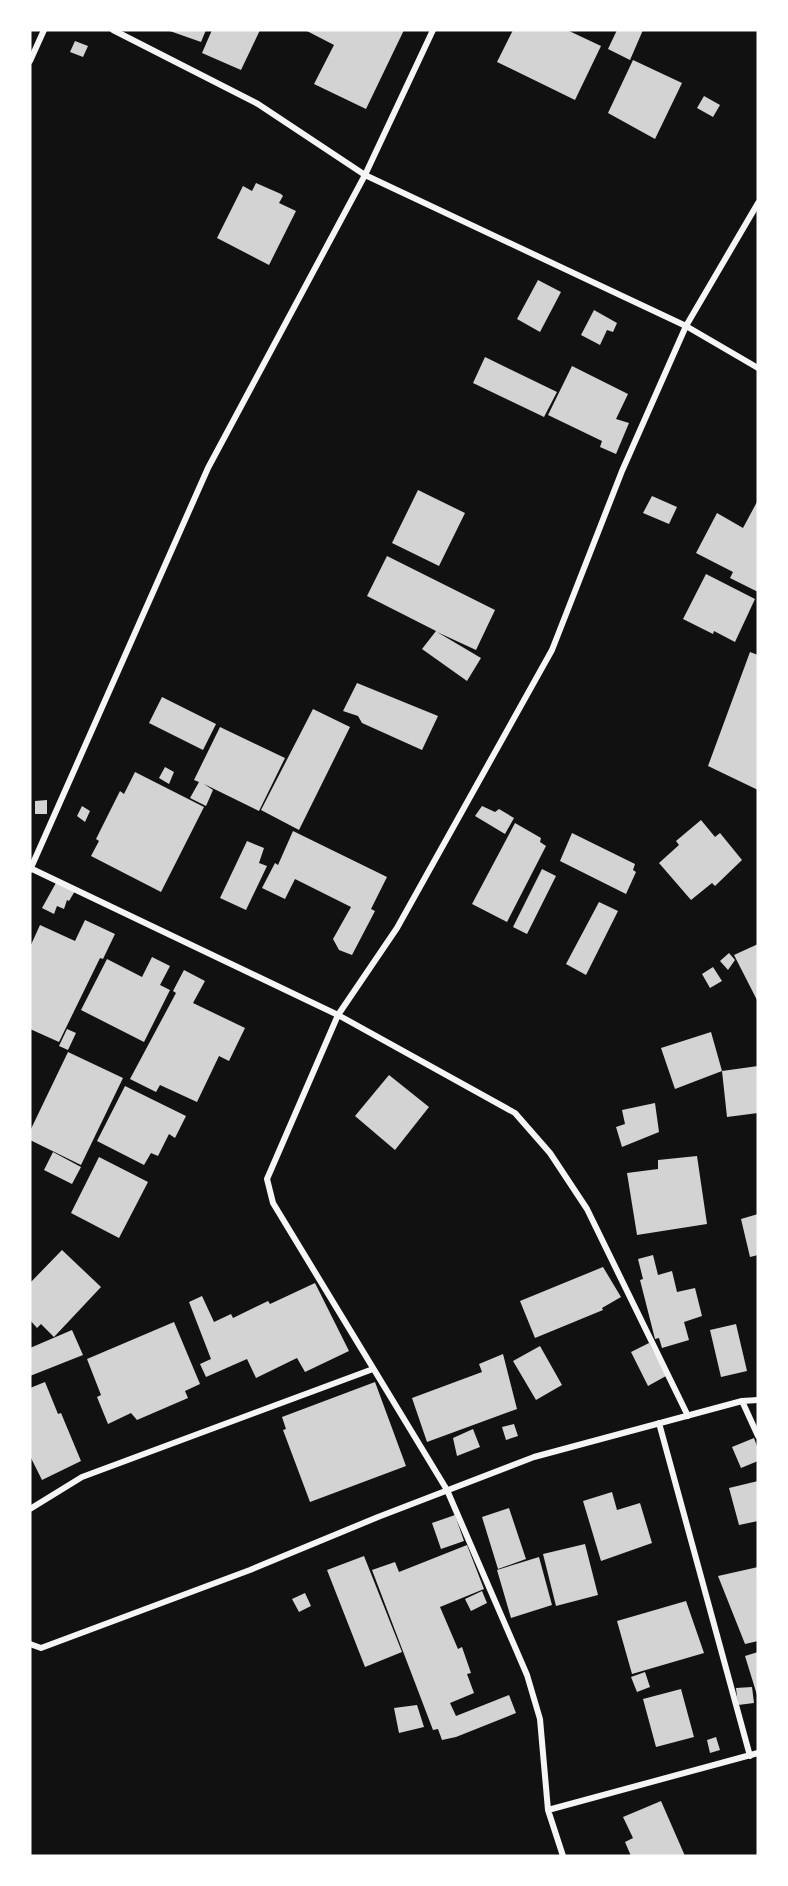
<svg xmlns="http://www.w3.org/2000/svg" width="788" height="1886" viewBox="0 0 788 1886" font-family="'Sofia Sans Condensed',sans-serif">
  <rect width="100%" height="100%" fill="#111"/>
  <path fill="#d3d3d3" d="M167 30H206L201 42Z
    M212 30H260L241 70 202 53Z
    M305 30H404L366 109 314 84 334 45Z
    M513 30H567L601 46 575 100 497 62Z
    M617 30H643L630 60 608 49Z
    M75 41 88 46 83 57 70 52Z
    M633 60 682 83 655 139 608 113Z
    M704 96 720 105 713 117 697 108Z
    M256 183 281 194 283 196 279 203 296 211 269 265 217 238 243 186 252 191Z
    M538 280 561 292 540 332 517 319Z
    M594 310 617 323 613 332 607 330 600 345 581 335Z
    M485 357 557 392 544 417 473 383Z
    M572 366 628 394 616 419 629 423 616 454 600 447 602 441 548 415Z
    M418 490 465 513 439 566 392 543Z
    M652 496 677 507 669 524 643 513Z
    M758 500V592L730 578 733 572 696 553 717 513 743 528Z
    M387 556 495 610 476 650 437 632 481 658 467 681 422 649 436 631 367 596Z
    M706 574 755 599 735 642 714 631 713 634 683 619Z
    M750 652 758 655V790L708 766Z
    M357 683 438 716 422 750 362 723 358 716 343 711Z
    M162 697 216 724 203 750 149 723Z
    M313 709 350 727 299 830 261 810Z
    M220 727 285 758 259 811 204 784 213 790 206 806 190 798 199 782 194 780Z
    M165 767 174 772 169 784 159 778Z
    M135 772 204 807 161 892 91 856 99 841 96 839 120 791 124 794Z
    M47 800V814H35V801Z
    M82 806 90 811 85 822 77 816Z
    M482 806 495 812 499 809 514 818 505 834 475 816Z
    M701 820 715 837 720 833 742 860 715 886 712 883 691 900 659 863 679 845 676 841Z
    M515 823 541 838 540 842 546 846 507 922 472 904Z
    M293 831 387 877 371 909 375 911 352 955 339 950 333 939 351 907 295 879 285 899 262 888 275 863 278 865Z
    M572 833 635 864 633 870 636 872 626 894 560 861Z
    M247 841 264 848 259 863 267 866 246 910 220 898Z
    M542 869 556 876 527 934 513 927Z
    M57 881 75 891 69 901 67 900 64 909 57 906 54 914 42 908Z
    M599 902 618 911 586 975 566 964Z
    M85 920 115 934 103 959 100 958 59 1042 30 1029V947L40 925 75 941Z
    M758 944V1002L734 955Z
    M729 953 735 960 728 970 720 961Z
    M152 957 170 966 160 985 170 990 144 1042 81 1010 107 959 142 977Z
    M713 967 722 981 710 988 702 974Z
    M184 970 205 981 193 1003 245 1028 229 1061 219 1056 197 1102 160 1085 156 1092 130 1079 176 993 173 991Z
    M67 1029 76 1033 68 1050 59 1046Z
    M711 1032 722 1071 758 1066V1113L727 1117 722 1071 675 1089 661 1048Z
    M68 1052 123 1078 81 1165 30 1140V1131Z
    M389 1075 429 1107 395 1150 355 1116Z
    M125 1086 186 1116 175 1138 169 1134 158 1156 151 1153 144 1165 97 1141Z
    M655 1103 659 1132 622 1147 616 1127 625 1124 622 1110Z
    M53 1152 81 1167 72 1184 44 1170Z
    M697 1156 707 1224 637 1235 627 1173 658 1169V1160Z
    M99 1157 148 1182 119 1238 71 1213Z
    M758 1214V1255L750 1257 741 1219Z
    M62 1250 101 1287 54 1337 41 1324 37 1328 30 1320V1283Z
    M653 1255 658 1275 672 1271 677 1292 695 1288 702 1316 684 1322 689 1340 662 1348 659 1338 655 1339 640 1280 643 1279 638 1259Z
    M603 1267 621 1297 602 1308 603 1310 535 1338 520 1301Z
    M315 1283 349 1351 305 1372 297 1358 256 1378 247 1359 206 1377 200 1364 211 1359 189 1302 202 1296 214 1322 231 1314 233 1318 268 1301 270 1304Z
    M174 1322 200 1384 185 1391 188 1398 137 1420 131 1413 108 1424 97 1397 101 1395 87 1359Z
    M736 1324 747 1371 721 1377 710 1330Z
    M72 1330 83 1355 30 1376V1348Z
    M649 1343 666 1376 648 1386 631 1352Z
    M540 1346 562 1385 536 1400 513 1361Z
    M503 1354 517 1409 427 1442 412 1398 482 1372 479 1364Z
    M45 1382 58 1414 61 1413 81 1461 42 1480 30 1456V1388Z
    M375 1382 406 1466 310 1502 283 1430 286 1429 282 1417Z
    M514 1424 518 1436 506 1440 502 1427Z
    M473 1429 480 1447 457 1456 453 1438Z
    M754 1438 758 1449V1461L741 1468 732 1447Z
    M758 1481V1521L739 1525 729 1488Z
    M612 1492 617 1510 640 1503 652 1543 601 1561 583 1501Z
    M509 1508 526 1559 498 1569 482 1517Z
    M455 1515 464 1541 441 1549 432 1523Z
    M585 1544 598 1595 556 1606 543 1554Z
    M467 1545 484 1589 440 1607 458 1649 462 1647 471 1673 467 1674 474 1693 450 1703 456 1716 509 1695 516 1713 456 1737 442 1740 438 1729 433 1730 372 1570 395 1562 399 1572Z
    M364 1556 402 1652 365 1667 327 1570Z
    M539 1557 552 1605 511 1618 497 1570Z
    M758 1567V1641L745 1644 718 1576Z
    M482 1591 487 1603 471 1611 465 1599Z
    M305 1593 311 1606 299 1612 292 1599Z
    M686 1601 704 1653 632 1674 617 1621Z
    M758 1652V1695H757L745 1656Z
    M645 1672 650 1687 637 1692 631 1677Z
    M752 1687 754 1703 738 1705 736 1688Z
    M681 1689 694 1737 656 1747 643 1699Z
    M417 1705 424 1727 399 1733 394 1708Z
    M716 1737 720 1750 710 1753 707 1740Z
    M661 1801 685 1856H631L625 1842 633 1838 623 1817Z"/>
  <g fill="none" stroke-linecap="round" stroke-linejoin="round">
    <path stroke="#f5f5f5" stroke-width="6" d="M113 30 258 104 365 175 686 326 758 368
      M30 61 44 30
      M30 868 338 1015 267 1179 273 1203 447 1490 527 1675 540 1719 548 1810 563 1856
      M30 870 208 468 365 175 433 30
      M742 1401 758 1400
      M688 1416 587 1209 550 1153 515 1113 338 1015 397 928 552 650 622 471 686 326 758 203
      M659 1423 750 1756
      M30 1509 82 1477 373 1369
      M30 1644 41 1648 250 1570 378 1517 534 1457 742 1401 758 1436
      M548 1810 758 1753"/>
  </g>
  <rect width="788" height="1886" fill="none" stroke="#ffffff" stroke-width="63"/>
</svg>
